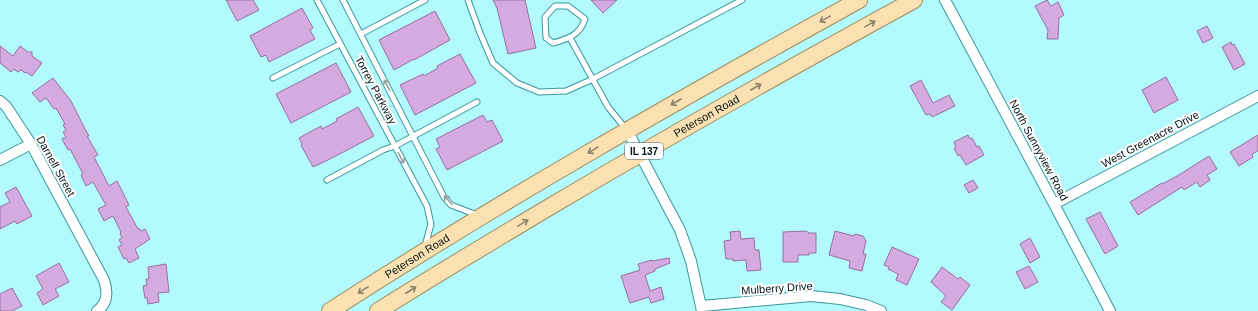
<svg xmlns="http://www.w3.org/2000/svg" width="1258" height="311" viewBox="0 0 1258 311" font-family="Helvetica,sans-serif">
  <rect width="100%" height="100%" fill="#b2fafd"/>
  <path fill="#d5aae0" stroke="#976ea1" d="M226 0H253L259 10 237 21Z
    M493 0H525L536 48 508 54 497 8Z
    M591 0H617L603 13Z
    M1047 0 1051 6 1058 2 1064 15 1059 18 1058 39H1047L1048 30 1035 6Z
    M302 8 313 28 310 30 315 39 269 62 266 55 261 57 250 36Z
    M435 11 450 40 414 60V59L394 70 379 40Z
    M1207 26 1213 38 1203 43 1197 31Z
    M1231 42 1232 45 1234 44 1245 64 1234 70 1222 47Z
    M0 46 13 56 20 46 28 52H32V56L42 63 32 76 26 72 25 73 21 70 18 72 14 69 11 72 0 63Z
    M460 54 476 83 415 115 400 85 423 74 424 76 438 68 437 66Z
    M336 63 351 92 291 123 276 94Z
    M1166 77 1178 100 1154 113 1142 90Z
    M53 78 71 101 84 127 89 136H87L98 155 94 157 109 186 117 181 129 205 126 207 138 229 139 228 141 231 145 229 150 239 135 249 139 258 129 263 126 258 124 259 118 247 122 245 119 240 122 238 120 233 121 232 113 216 104 221 98 209 106 205 93 182 86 186 81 175 83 174 70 149 68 150 62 139 66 137 63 132 66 130 63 125 65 124 56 108 54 109 46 98 40 102 32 93Z
    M921 80 933 103 949 95 955 106 932 117 930 114 926 115 910 86Z
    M358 107 374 136 330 159 313 167 301 145 302 144 299 138 321 126 322 129 337 121 336 119Z
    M483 115 487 122 492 120 503 141 447 170 436 149 440 147 436 139Z
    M968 135 970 139 972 138 977 147 979 146 984 155 966 165 960 155 958 156 954 148 956 147 954 142Z
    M1258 135V151L1252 154 1253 157 1239 166 1230 152Z
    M1209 156 1217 169 1207 175 1210 180 1200 187 1197 182 1184 190 1182 187 1138 215 1130 202 1162 183V184L1177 176Z
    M973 180 978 188 969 193 964 185Z
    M16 187 32 216 17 224 15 221 0 229V207L10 202 5 193Z
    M1100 212 1118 246 1105 254 1086 219Z
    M740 231 741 239 754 238 755 250H759L761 270 747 271 746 260 733 261V259H726L724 241 731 240 730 232Z
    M806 231 809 233H816V253H809V255H798V262H783V232Z
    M835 231 854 236 855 234 863 236 866 241 863 254H866L862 271 849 268 850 261 829 255Z
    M1030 238 1040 257 1030 263 1020 244Z
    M892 247 919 259 907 285 896 280 898 274 888 269 889 267 884 265Z
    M669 258 670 263 655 269V271L645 275 650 291 661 287 664 299 651 303 649 297 630 303 621 276 640 270 638 264 652 260V261Z
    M59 263 69 282 55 289 59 296 43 305 37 293 43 289 36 276Z
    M166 264 169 292 158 293 159 302 148 304 147 298H145L143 286 147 285 146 279H149L148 267Z
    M1029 266 1038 282 1025 289 1016 272Z
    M942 267 958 279 960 277 970 285 952 310 941 302 946 296 931 282Z
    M12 288 22 306 12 311H0V294Z"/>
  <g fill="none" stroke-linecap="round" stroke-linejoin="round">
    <g stroke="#38989c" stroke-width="7">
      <path id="service" d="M317 0 427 206 431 224 425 246
        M343 0 444 197 451 205 477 215
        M468 0 480 33 493 63 517 83 539 92 566 91 593 79 742 0
        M555 6H568L585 19C580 35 568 39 553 43L546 38 545 17Z
        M361 34 425 0
        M570 38 608 107 626 129
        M273 78 340 44
        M327 180 383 150 395 146 477 102"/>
    </g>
    <g stroke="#38989c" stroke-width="12">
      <path id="minor" d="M945 0 1054 204 1110 311
        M0 101 6 106 31 144 104 280C108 292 108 303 97 311
        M627 130 680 230 691 261 702 311
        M0 160 31 144
        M1054 204 1258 96
        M702 306 811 296 840 299 866 305 881 311"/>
    </g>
    <g stroke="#a28b5a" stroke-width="18">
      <g id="primary">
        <path id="s1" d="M330 311C502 200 680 99 859 0"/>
        <path id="s2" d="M378 311C432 277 486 245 541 212 664 139 788 69 914 0"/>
      </g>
    </g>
    <use href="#service" stroke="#fff" stroke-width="5"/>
    <use href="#minor" stroke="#fff" stroke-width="10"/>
    <use href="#primary" stroke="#fbe0b2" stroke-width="16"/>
  </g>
  <defs><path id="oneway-shaft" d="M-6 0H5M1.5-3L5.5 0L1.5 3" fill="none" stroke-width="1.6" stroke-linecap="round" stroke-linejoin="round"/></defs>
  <g stroke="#8a846c">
    <use href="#oneway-shaft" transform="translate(825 19) rotate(151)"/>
    <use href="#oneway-shaft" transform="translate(870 24) rotate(-29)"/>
    <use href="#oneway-shaft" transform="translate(756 87) rotate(-30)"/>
    <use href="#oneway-shaft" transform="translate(676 102) rotate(150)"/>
    <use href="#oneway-shaft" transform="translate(593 150) rotate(149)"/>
    <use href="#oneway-shaft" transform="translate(523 223) rotate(-31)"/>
    <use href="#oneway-shaft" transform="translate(363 290) rotate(148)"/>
    <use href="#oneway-shaft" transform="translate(411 290) rotate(-33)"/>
  </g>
  <g stroke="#99a1a2">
    <use href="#oneway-shaft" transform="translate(387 85) rotate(-117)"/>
    <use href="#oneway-shaft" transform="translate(401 158) rotate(62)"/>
    <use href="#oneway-shaft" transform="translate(448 200) rotate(-131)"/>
  </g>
  <g text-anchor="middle" stroke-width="4" stroke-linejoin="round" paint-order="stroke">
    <rect fill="#fff" stroke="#4c5a5c" stroke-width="1" x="625" y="143" width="38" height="16" rx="3"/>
    <g font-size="10" font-weight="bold" fill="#001416">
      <text x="644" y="155">IL 137</text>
    </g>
    <g font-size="11" fill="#001416" stroke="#fff">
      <text transform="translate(376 90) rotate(62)" y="4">Torrey Parkway</text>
      <text dy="4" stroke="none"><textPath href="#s2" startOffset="382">Peterson Road</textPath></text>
      <text transform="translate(1150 139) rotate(-28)" y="4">West Greenacre Drive</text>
      <text transform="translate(1039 150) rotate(62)" y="4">North Sunnyview Road</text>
      <text transform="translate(56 166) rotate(61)" y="4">Darnell Street</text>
      <text dy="4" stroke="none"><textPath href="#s1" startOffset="103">Peterson Road</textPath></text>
      <text transform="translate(777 288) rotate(-4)" y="4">Mulberry Drive</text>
    </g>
  </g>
</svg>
